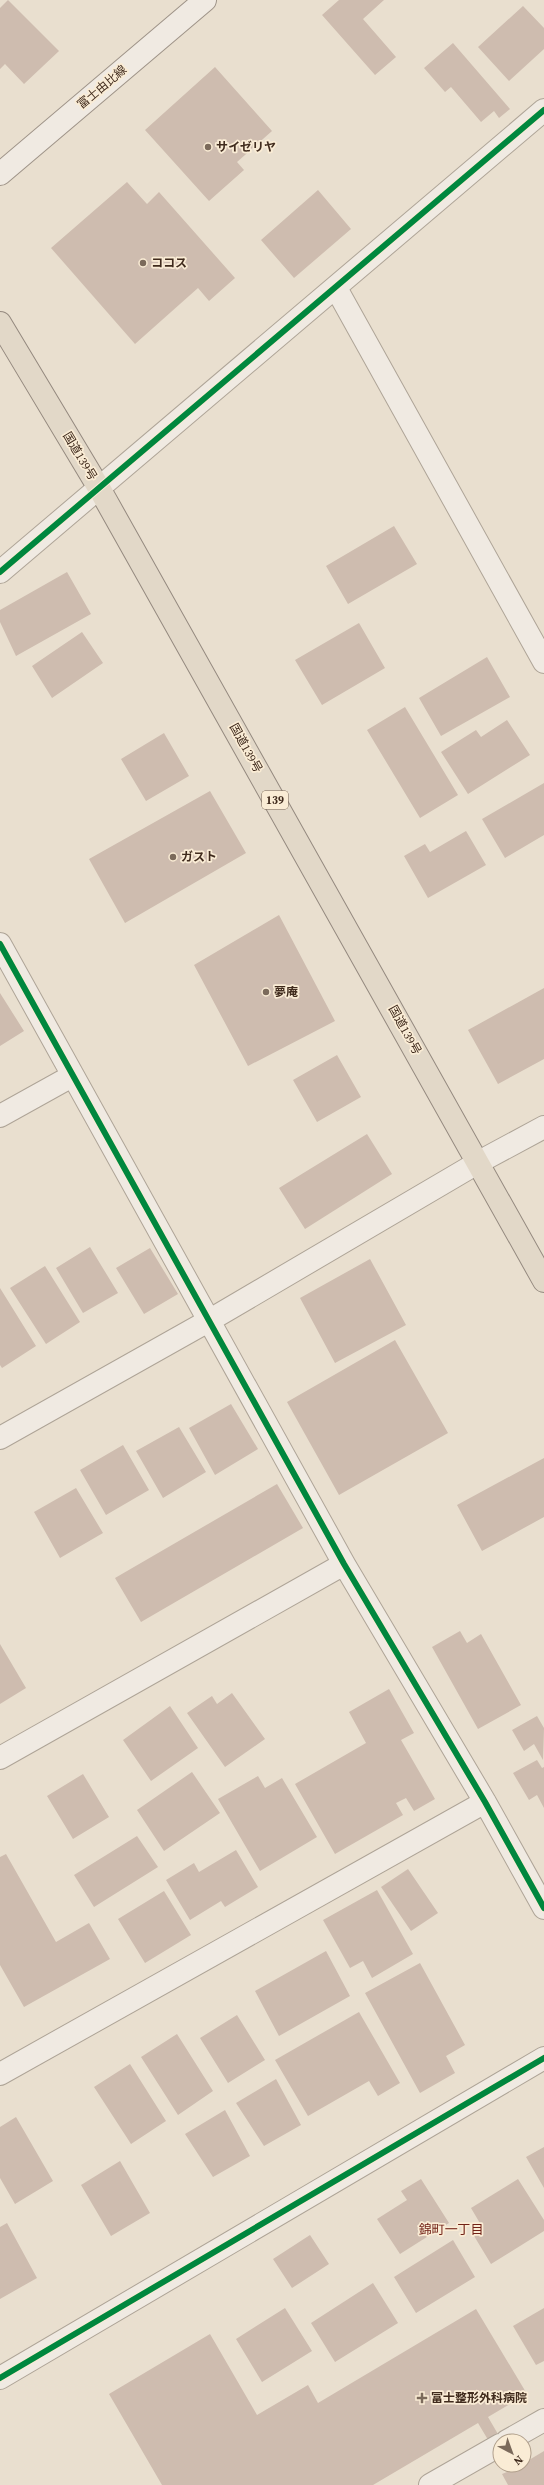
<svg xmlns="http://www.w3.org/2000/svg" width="544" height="2485" viewBox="0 0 544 2485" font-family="'Source Serif 4','Noto Sans JP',serif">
  <rect width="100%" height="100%" fill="#e9dfcf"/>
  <path fill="#cebcaf" d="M8 0 59 51 24 84 5 64 0 69V8Z
    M339 0H384L363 19 396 57 375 75 322 15Z
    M523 6 544 28V49L509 81 478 47Z
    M453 43 510 109 499 118 494 111 481 122 451 87 445 92 424 68Z
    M215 67 272 131 237 162 244 170 209 201 145 130Z
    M127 182 147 204 159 192 235 278 209 301 198 288 135 344 51 248Z
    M318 190 351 229 294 278 261 240Z
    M394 526 417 564 348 604 326 566Z
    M67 572 91 614 16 656 0 622V610Z
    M359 623 385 668 322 705 295 660Z
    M82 632 103 663 52 698 32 666Z
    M487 657 510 697 441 736 419 698Z
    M405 707 458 795 420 818 367 730Z
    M507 720 530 755 468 794 441 752 476 730 481 737Z
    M164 733 189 776 146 801 121 759Z
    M544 783V835L505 858 482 819Z
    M210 791 246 853 125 923 89 859Z
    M466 831 486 865 428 898 404 856 425 844 430 852Z
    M279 915 335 1021 248 1066 194 965Z
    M544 988V1059L498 1084 468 1030Z
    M0 993 24 1031 0 1046Z
    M337 1055 361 1097 317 1122 293 1080Z
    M367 1134 392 1174 305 1229 279 1188Z
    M90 1247 118 1293 83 1313 56 1268Z
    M150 1248 178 1294 144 1314 116 1268Z
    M370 1259 406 1325 335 1363 300 1298Z
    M45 1266 80 1322 46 1344 10 1288Z
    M0 1288 36 1346 2 1368 0 1365Z
    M395 1340 448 1433 339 1495 287 1402Z
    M231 1404 258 1449 215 1475 189 1428Z
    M179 1427 206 1472 163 1498 136 1451Z
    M123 1445 149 1490 106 1515 80 1470Z
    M544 1458V1517L482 1551 457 1505Z
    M277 1484 303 1528 141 1622 115 1578Z
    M76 1488 103 1533 60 1558 34 1512Z
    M460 1631 467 1643 481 1634 521 1705 478 1729 432 1647Z
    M0 1644 26 1688 0 1704Z
    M389 1689 414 1733 401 1740 435 1799 414 1811 406 1798 396 1803 403 1815 335 1854 295 1784 366 1743 349 1712Z
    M232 1693 265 1739 225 1767 187 1713 212 1696 217 1704Z
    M170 1706 198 1748 151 1781 123 1740Z
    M537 1716 544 1728 543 1760 534 1744 524 1751 512 1730Z
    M537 1760 542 1768 544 1767V1808L537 1795 529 1800 513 1773Z
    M192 1772 220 1813 164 1851 137 1810Z
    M83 1774 109 1817 73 1839 47 1796Z
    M258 1776 265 1788 282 1778 317 1837 260 1871 218 1799Z
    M137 1836 158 1867 94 1907 74 1875Z
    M236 1850 258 1887 225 1907 221 1901 190 1920 166 1880 194 1863 199 1872Z
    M6 1854 56 1942 89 1923 110 1959 24 2007 0 1965V1857Z
    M408 1869 438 1913 411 1931 381 1887Z
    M377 1890 413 1954 372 1978 363 1961 350 1968 323 1920Z
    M164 1891 191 1935 145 1963 118 1919Z
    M326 1951 350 1996 279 2036 255 1991Z
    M420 1963 465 2045 446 2056 455 2073 420 2093 365 1993Z
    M359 2012 400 2083 378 2096 369 2081 308 2116 275 2060Z
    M237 2015 265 2060 228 2083 200 2038Z
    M177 2034 213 2091 178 2115 141 2057Z
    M130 2064 166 2121 131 2144 94 2087Z
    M276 2079 301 2125 264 2146 236 2103Z
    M225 2110 250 2156 213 2177 185 2134Z
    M16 2117 53 2181 15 2204 0 2178V2127Z
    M544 2147V2188L526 2157Z
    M120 2161 150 2213 111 2236 81 2185Z
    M421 2179 449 2223 400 2254 377 2219 407 2200 401 2191Z
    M518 2179 544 2220V2231L491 2264 471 2231 481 2225 471 2208Z
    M7 2223 37 2278 0 2299V2227Z
    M310 2235 329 2264 292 2288 273 2259Z
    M453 2240 475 2277 416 2313 394 2277Z
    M373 2283 398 2323 335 2362 311 2323Z
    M285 2308 312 2351 262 2382 236 2339Z
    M544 2308V2361L536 2365 513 2326Z
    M476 2309 527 2394 488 2417 502 2441H500V2460L478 2423 373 2485H162L109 2394 210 2334 257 2415 308 2385 318 2403Z
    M544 2451V2485H508L502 2474 507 2472 503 2465H524V2463Z"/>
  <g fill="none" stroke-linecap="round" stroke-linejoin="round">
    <g stroke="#aea497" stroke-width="24">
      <path id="minor" d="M336 288 544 662
        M0 572 544 110
        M0 944 344 1564 485 1802 544 1908
        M0 1116 72 1076
        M0 1438 210 1320 479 1162 544 1127
        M0 1758 344 1564
        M0 2074 485 1802
        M507 2441 544 2420
        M430 2485 500 2445"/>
    </g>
    <g stroke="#aea497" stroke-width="24">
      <path id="tertiary" d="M0 2378 544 2058"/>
    </g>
    <g stroke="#9e9388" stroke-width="24">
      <path id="secondary" d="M0 174 205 0"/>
    </g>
    <g stroke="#94897f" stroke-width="24">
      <path id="trunk" d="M0 323 99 488 544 1281"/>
    </g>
    <use href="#minor" stroke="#f0eae2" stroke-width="22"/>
    <use href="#tertiary" stroke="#f0eae2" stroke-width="22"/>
    <use href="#secondary" stroke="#f0eae2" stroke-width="22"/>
    <use href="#trunk" stroke="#e2d8c8" stroke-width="22"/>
    <g stroke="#faecd5" stroke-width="8">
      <path id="cycleway" d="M0 572 544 110
        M0 944 344 1564 485 1802 544 1908
        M0 2378 544 2058"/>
    </g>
    <use href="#cycleway" stroke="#00873e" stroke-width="6"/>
  </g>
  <g fill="#7b6a5b" stroke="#faecd5" stroke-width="1.5">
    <circle cx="208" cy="147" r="4"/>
    <circle cx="143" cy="263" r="4"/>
    <circle cx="173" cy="857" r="4"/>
    <circle cx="266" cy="992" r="4"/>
    <path d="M420 2392h4v4h4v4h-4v4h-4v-4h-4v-4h4z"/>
  </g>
  <g text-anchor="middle" stroke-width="3.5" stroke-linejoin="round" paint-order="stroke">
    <rect fill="#faecd5" stroke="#786554" stroke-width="1" x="262" y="791" width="26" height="18" rx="3"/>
    <g font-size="11" font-weight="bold" fill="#402b1d">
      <text x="275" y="804">139</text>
    </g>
    <g font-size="12" fill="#402b1d" stroke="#faecd5">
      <text transform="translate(102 87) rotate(-40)" y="4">富士由比線</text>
      <text transform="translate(80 456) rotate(59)" y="4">国道139号</text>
      <text transform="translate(246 748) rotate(61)" y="4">国道139号</text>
      <text transform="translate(405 1030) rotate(61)" y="4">国道139号</text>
    </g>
    <g font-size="12" font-weight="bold" fill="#402b1d" stroke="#faecd5" text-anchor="start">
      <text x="216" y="151">サイゼリヤ</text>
      <text x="151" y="267">ココス</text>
      <text x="181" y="861">ガスト</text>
      <text x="274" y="996">夢庵</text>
      <text x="431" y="2402">富士整形外科病院</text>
    </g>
    <g font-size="13" fill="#722217" stroke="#faecd5">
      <text x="451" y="2234">錦町一丁目</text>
    </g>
  </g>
  <g transform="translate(512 2453) rotate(139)"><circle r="19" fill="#faecd5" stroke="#b09f8b"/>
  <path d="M0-3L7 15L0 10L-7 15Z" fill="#7b6a5b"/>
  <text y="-6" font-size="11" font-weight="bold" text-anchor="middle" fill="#402b1d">N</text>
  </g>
</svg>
